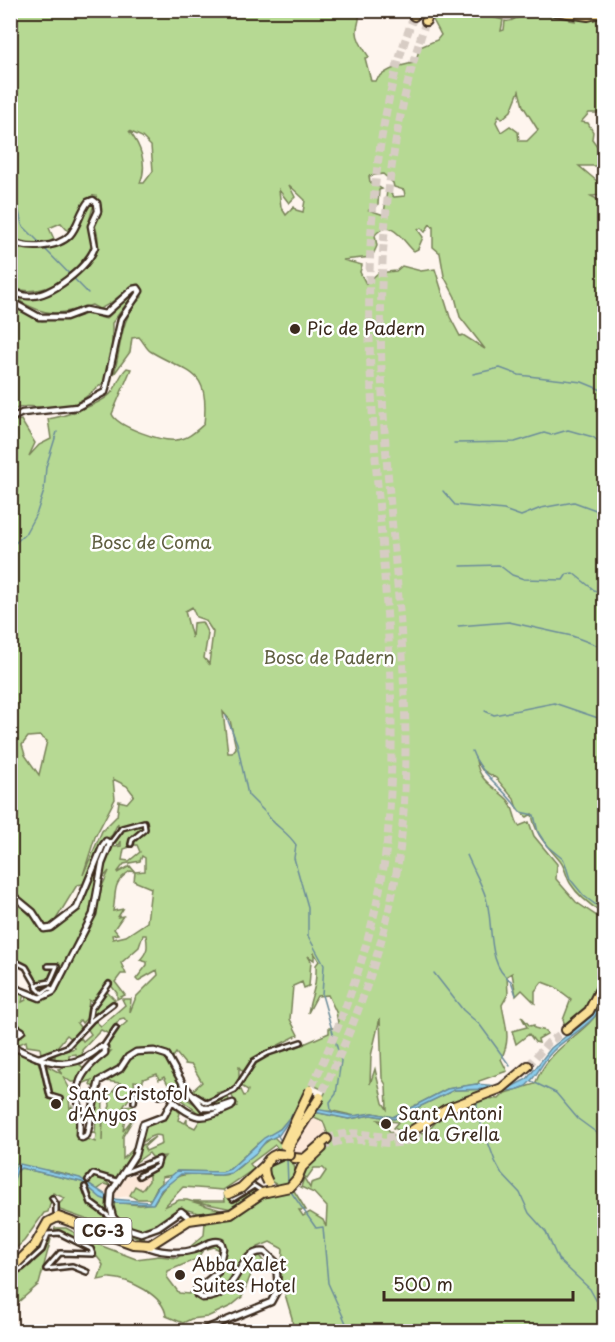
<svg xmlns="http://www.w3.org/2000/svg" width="615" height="1342" viewBox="0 0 615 1342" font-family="'Playpen Sans',sans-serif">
  <rect width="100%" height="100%" fill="#fef5ee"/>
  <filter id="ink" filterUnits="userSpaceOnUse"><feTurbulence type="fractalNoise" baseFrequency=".0167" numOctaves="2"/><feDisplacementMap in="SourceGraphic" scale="12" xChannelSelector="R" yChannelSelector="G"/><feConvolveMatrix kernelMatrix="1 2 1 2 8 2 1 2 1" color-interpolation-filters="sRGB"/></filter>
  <g filter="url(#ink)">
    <path fill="#fde8d9" d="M312 1117 321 1121 328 1136 303 1155H293L291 1148Z
      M154 1166 162 1176 163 1182 151 1200 131 1196 112 1198 98 1189 105 1184 119 1190 124 1178Z"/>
    <path fill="#b6d993" stroke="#788258" stroke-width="1.5" fill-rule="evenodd" d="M335 10 359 15C360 22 357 24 357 30 356 39 364 49 369 57L365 58 371 81H375C385 70 400 65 415 63L420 47 437 40 441 35 432 18 435 11H470L503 20 501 31 504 30 505 21C513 23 515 17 522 15 537 10 555 14 570 17V20L576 21V18L604 14V113H589L581 122 588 123 593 132 592 139 603 154 604 152V169L600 166H579L604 187V195L591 196 604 203V914C591 906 578 896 570 883 566 876 565 867 560 861 548 846 535 836 532 814L527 817 517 809 514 799 496 778 482 770 476 760C479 782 494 786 508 800 514 807 514 819 519 826L529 822 534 836 557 864 556 879 576 902 604 921C604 967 608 996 566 1027L563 1020 571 999 555 987 542 982 535 991V1003L522 990 516 996 512 973 507 976 508 994 502 1005C505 1025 512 1038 501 1059L507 1071 479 1081 478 1084 447 1089 393 1117 373 1113 355 1116 333 1111 319 1112V1105L326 1091 311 1084 299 1106 280 1129 257 1144 230 1169 222 1172 177 1171 173 1175 162 1177V1183L157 1187 151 1199H136L130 1195 135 1186 142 1190 149 1181V1175L142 1176 156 1168 165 1156 152 1157 149 1153 125 1170 138 1148 155 1137 144 1147 146 1151 162 1144 161 1136C152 1133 146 1140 139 1145L143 1126C160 1119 163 1122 173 1106L180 1113 178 1120 185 1123 187 1119V1124L195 1128 200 1120 237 1106 231 1094 241 1090 244 1096 247 1094 248 1090 241 1086 249 1071 244 1073 239 1067V1080L234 1089 216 1093H227L229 1100 220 1106 201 1104 192 1091 202 1082 192 1065 185 1064 176 1053 170 1061 180 1084 178 1089 183 1088 187 1094 184 1097 201 1108 223 1107 207 1116 195 1114 196 1111C179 1096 177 1103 164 1077L159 1080 157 1074 143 1079V1082L134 1081 135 1090 123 1107 133 1106 136 1111 129 1113 125 1118 123 1131 136 1114 123 1136V1159L136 1146 134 1154 117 1177 102 1178 111 1186 105 1184 97 1190C77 1171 41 1169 15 1168L11 1178V1048L38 1061 46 1086 44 1064 62 1074 58 1069 63 1068V1065L69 1066 71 1062 84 1061 80 1065 85 1069 76 1082H71L63 1076 75 1099 69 1098 70 1109 72 1106 76 1121H79L78 1136 85 1141 88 1139 95 1142 96 1134 90 1132H95C97 1120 93 1109 96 1093L103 1095 102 1141 103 1121 110 1106 109 1096 120 1083 105 1081 101 1077 93 1087 90 1084 92 1080 79 1085 101 1057 103 1059 111 1051H107L104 1046 113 1034 127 1022 124 1018 120 1019 109 1034 101 1030 82 1050 83 1057 77 1058 76 1054 69 1055V1059L50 1062 42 1056 55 1057V1054L75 1048 73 1044 81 1038 83 1041 91 1034 87 1028 94 1020 101 1026 125 1005 122 999H131L130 1012 136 997 158 975 157 970 138 981 136 979 147 965V962L140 960C148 951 148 947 146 935H143L139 947 121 963 126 974H121L115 982 125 995 117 999V993L109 983 94 1003 89 1000 87 1018 82 1023 80 1020 77 1023 82 1030 72 1039 67 1035C58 1045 54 1054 41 1054L40 1048 27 1046 26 1041 15 1046 11 1043V1034L18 1036 24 1032 11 1022V988L24 994 22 1002 26 1000 27 995 45 999 54 994 95 913 100 891 109 871 101 880 105 861 113 845 115 847 121 846V841L119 845 115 844 114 839 118 838 116 834 123 829 143 824 141 832 129 840 130 847 124 849 122 860 129 861 140 852 137 845H134V839L148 825 144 820 118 829V823L112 835 101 844 83 884 77 885 52 926 46 928 11 891V422L21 420 35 443 29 456 39 445 51 439 48 419C62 417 103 404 112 392 118 385 119 375 127 368L131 369 112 414C117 427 163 442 176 440 188 439 196 431 204 424 210 367 189 375 150 351 146 348 143 341 139 337L132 338 130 352 114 374C122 345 119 318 142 297L140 285C125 286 115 304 99 309L92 305C60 315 47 318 18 300 27 298 38 300 46 296 62 290 96 261 98 243 99 236 95 228 94 220L99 215 101 205 96 196 90 197 68 231 61 223 49 228 54 239 49 242 48 246 65 241 90 203 94 204 89 221 92 247C73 276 47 299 11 288V11ZM519 91 523 106 538 130 527 141H519L518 132 510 126 501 132 496 122 499 115 502 119 511 111ZM129 131 142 137 151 146 153 171 144 183H140C148 165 141 146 129 131ZM383 174 393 183 394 187 404 190 405 196 394 197 387 190 384 215 369 210 378 204 379 190 382 189 370 182 369 176ZM289 185 305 200 303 212 296 210 294 207 286 215 281 207 279 190 289 203 295 197ZM430 224 433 227V247L440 253 444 276 455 297 460 317 485 349 463 335 460 336 450 317 435 269 421 271 402 266 396 271 378 273 366 284 360 272 362 265 343 260 372 257 377 246 375 235C392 215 405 245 414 251L418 249 423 237 418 230 421 228 425 232ZM192 607 196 617 205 620 213 632 209 664 204 658 208 634 202 622 193 623 192 638 185 611ZM223 712 230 720 236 748 232 753H228ZM40 736 47 741 39 775 25 755 22 745 28 737ZM113 779 127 786 134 795 127 803 119 801 117 816 102 831 83 875 95 837 115 799ZM142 856 145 858V871L135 872 130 866 117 873 124 864 140 861ZM130 871 135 872 134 881 151 888 147 922 126 936 113 939 112 935 118 934 114 929 123 916 118 917 123 909 113 911C117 891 111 884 130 871ZM314 953 319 961 316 965C317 988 311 994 308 1013L317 996 328 995 336 1012 339 1028H329V1033L295 1048 269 1050 298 1035 290 1019 293 986 302 982 304 988 309 986 311 961 308 956 314 960ZM380 1018 382 1078 386 1085 387 1109 383 1103 375 1069 370 1084 371 1056Z
      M136 291 112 323V346L104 382C92 392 79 405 63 407 46 410 25 401 11 412V305L42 321 88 314 106 319Z
      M106 844 93 910 56 983 48 984 43 990 27 965 11 957 10 896C20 904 44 931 50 932L72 914Z
      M106 991 115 1000 91 1019 93 1009Z
      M604 1004V1331H293L292 1318 281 1281 283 1249 270 1242 258 1247 256 1251 265 1264 253 1269 242 1297 231 1306 207 1317 191 1319 183 1323 166 1316C164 1295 129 1279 110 1278 109 1277 101 1280 98 1280L103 1265C87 1238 69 1247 55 1231V1228H66L94 1243 136 1259 159 1256 177 1258 204 1235 205 1222 232 1218 255 1201 293 1189 306 1210H299L303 1216 310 1212 323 1220 326 1227 327 1207 314 1193 301 1187 304 1178 310 1188 311 1183 320 1180 326 1171 323 1168H314L307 1178 303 1176 304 1169 330 1140 323 1121 312 1116 314 1112 349 1119 371 1115 394 1119 454 1090 492 1089 404 1132 393 1128 398 1122 378 1120 394 1135 415 1141 414 1132 426 1133 445 1112 481 1098 499 1099 505 1093 535 1084C551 1043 584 1038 604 1004ZM213 1247 218 1249 215 1272 198 1283 189 1294 179 1293 167 1277 168 1271 197 1259 203 1250Z
      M521 1016 530 1026 534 1025V1028L546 1031 547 1034 538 1039 539 1043 535 1042 529 1034 516 1044 512 1031 527 1027Z
      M274 1137 282 1145 279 1150 275 1145 250 1164 254 1169 223 1190 183 1187 164 1207 179 1200H187L224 1211 199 1213 180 1208 165 1221 141 1231C125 1226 113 1222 112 1202L140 1205 154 1203C171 1173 179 1173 212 1175 218 1175 225 1176 230 1173 248 1164 257 1145 274 1137Z
      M267 1171a14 14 0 1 1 28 0a14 14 0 1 1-28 0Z
      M21 1168 82 1182 108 1201C111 1221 125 1232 145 1234L144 1240 60 1210 59 1204 65 1198 53 1193 48 1212 44 1213 24 1241 13 1251 16 1255 11 1260C11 1241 4 1178 21 1168Z
      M254 1187 256 1191 232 1209 193 1201H225L224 1191 232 1201 245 1196Z
      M51 1239 39 1284 15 1305 17 1309H11V1276L31 1265Z"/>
    <path fill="#8bcdec" stroke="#6b8c9a" stroke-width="1.5" d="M604 995C604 1020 568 1035 552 1052 542 1062 537 1077 526 1086 519 1090 511 1091 503 1091L527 1079 551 1048 590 1017Z
      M476 1084 498 1086 492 1089 454 1090 394 1119 371 1115 349 1119 314 1112 316 1109 352 1116 373 1113 393 1117 447 1089Z
      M299 1106 279 1135 266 1141 256 1153 231 1173 221 1175 181 1174 161 1190 153 1204 114 1203 101 1198 82 1182 21 1168 17 1171 11 1188V1178L16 1166 20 1164 80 1178 112 1199 149 1202 158 1187 177 1171 222 1172 230 1169 264 1138 280 1129Z"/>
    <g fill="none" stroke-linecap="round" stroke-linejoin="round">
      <path stroke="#6b8c9a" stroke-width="1.5" d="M10 187 14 190 22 225 42 245
        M45 249 88 293
        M473 374 500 368 519 375 582 382 604 391
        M454 443 515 442 544 433 551 435 568 430 593 437 604 446
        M443 491 455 505 504 510 521 516 541 508 574 502 604 513
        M10 548 25 534 37 512 44 491 46 467 57 432
        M461 566 499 565 512 575 524 579 563 580 567 574 573 573 604 598
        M458 626 509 622 572 636 604 648
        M485 711 494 715 554 703 604 720
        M226 716 237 743 248 795 264 811
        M472 751C481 776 507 790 520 812L534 815 538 832 547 846 564 860 570 879 584 896 604 911
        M266 813C274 826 287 831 296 845L294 858 308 907V936L324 965 322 995 341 1061 336 1094 330 1102 331 1111
        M467 855C473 869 482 884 486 898 494 923 486 966 511 981L516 995
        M434 973 463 1010 480 1025 510 1066
        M601 979 604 972
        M596 1011 600 998
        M531 1081 556 1093 578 1119 604 1138
        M477 1101V1112L495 1161 502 1174 520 1193 529 1213 546 1232 558 1259 590 1289 596 1300 604 1305
        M277 1134 282 1143
        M10 1156 17 1165
        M287 1158 288 1184
        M289 1189 316 1228 323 1227 328 1283 350 1332"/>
      <path stroke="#d7ccc4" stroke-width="8" stroke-dasharray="8 4" stroke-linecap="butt" d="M528 1066 548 1043 566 1030
        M312 1086C351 1003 383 911 389 819 403 611 354 405 374 197 380 135 391 74 414 16
        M323 1091C364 1006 396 914 403 819 412 691 394 565 385 437 375 299 381 153 426 21
        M327 1139C359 1124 381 1145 408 1133
        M322 1148C360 1126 392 1158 420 1133"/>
      <g stroke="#3b2a1e" stroke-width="8">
        <path id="street" d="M110 844 122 828 144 822 145 829 132 840 131 844
          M10 959 26 967 37 986
          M48 966H57L50 982 39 984 37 988 42 993 50 988 55 990
          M89 1022 91 1009 109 984
          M103 1047 116 1028
          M37 1058 67 1047 92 1020 113 1004
          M42 1061 50 1096 60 1099
          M194 1095 207 1103 235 1090 254 1061 268 1053 301 1042
          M134 1102 135 1094 151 1091 159 1096 170 1094 174 1102
          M270 1163 283 1157
          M126 1172 159 1159 157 1166 139 1176
          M88 1180 93 1174 117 1181
          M85 1187 91 1203 114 1220
          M229 1194 233 1199 254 1186 260 1190
          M52 1198 56 1204V1212
          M14 1266 18 1270 22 1268 42 1250 48 1234 59 1233 91 1249 93 1254 60 1253 46 1269 72 1266 87 1272
          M176 1330 179 1332"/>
      </g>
      <g stroke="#3b2a1e" stroke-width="9">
        <path id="secondary" d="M10 241C26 249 57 249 70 235 78 226 80 212 88 202L93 200 97 203 98 211 91 226 95 247C88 267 51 297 29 296 23 296 16 293 10 291
          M10 301 39 317H66L85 310 105 314 133 289 138 288 140 291 121 319 105 392 77 407 22 413 10 419
          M10 893 33 912 44 929 51 928 77 908 103 845 106 841 110 844 102 864 93 914 53 992 40 998 10 986
          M10 1024 22 1031 17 1035 10 1032
          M10 1045C42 1062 71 1074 100 1047L105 1048V1053C64 1084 83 1094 79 1135L82 1138 87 1135 99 1081 120 1069 128 1057 136 1052 154 1051 167 1055 183 1084 203 1108H218L233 1103 231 1107C204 1119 197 1122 174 1102L171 1103 164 1116 143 1124 135 1155 111 1192 110 1206 113 1217 122 1227 141 1233 158 1227 181 1211 187 1216
          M145 1246C157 1252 180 1254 193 1250 203 1247 211 1239 221 1242L223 1248 218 1272 196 1290 197 1295 202 1298C243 1298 234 1249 265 1252L276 1262 278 1289 271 1302 198 1332"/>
      </g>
      <g stroke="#3b2a1e" stroke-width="10">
        <path id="primary" d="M11 1263 13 1267"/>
      </g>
      <g stroke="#3b2a1e" stroke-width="12">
        <path id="highway" d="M486 10 507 13 544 10
          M548 10 588 16 604 12
          M414 16 417 10
          M426 21 430 10
          M566 1030 589 1011 604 981
          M408 1133 446 1109 502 1088 528 1066
          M294 1158 304 1159 327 1139
          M16 1264 35 1245 48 1222 58 1217 133 1244 150 1245 189 1220 231 1214 262 1193 290 1187 297 1179 302 1167 322 1148"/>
      </g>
      <use href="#street" stroke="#fff" stroke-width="3"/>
      <use href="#secondary" stroke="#fff" stroke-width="4.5"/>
      <use href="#primary" stroke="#fadf96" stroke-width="6"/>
      <use href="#highway" stroke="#fadf96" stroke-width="8"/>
      <g stroke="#3b2a1e" stroke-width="12" stroke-linecap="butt">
        <path id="highway-bridge" d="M284 1145 310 1090
          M268 1182C261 1170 264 1159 277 1154L290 1155 288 1150 291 1142 320 1097
          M228 1194 241 1188 264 1166"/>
      </g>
      <use href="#highway-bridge" stroke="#fadf96" stroke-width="8"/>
    </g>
  </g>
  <g fill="#3b2a1e" stroke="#fff" stroke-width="2">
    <circle cx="295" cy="329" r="6"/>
    <circle cx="56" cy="1104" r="6"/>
    <circle cx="386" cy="1124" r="6"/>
    <circle cx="180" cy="1275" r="6"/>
  </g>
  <g text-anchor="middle" stroke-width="5" stroke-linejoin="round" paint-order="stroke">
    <rect fill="#fff" stroke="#766a62" stroke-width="1.5" x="74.5" y="1218" width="57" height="26" rx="4.5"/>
    <g font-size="16" font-weight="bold" fill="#3b2a1e">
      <text x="103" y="1237">CG-3</text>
    </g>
    <g font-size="18" fill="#3b2a1e" stroke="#fff" text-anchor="start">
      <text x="307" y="335">Pic de Padern</text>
      <text x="68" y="1100">Sant Cristofol<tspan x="68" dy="21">d'Anyos</tspan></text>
      <text x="398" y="1120">Sant Antoni<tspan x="398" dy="21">de la Grella</tspan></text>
      <text x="192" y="1271">Abba Xalet<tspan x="192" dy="21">Suites Hotel</tspan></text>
    </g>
    <g font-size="18" fill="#605f41" stroke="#fff">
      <text x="151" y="549">Bosc de Coma</text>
      <text x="329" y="664">Bosc de Padern</text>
    </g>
  </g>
  <rect width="615" height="1342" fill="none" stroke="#fff" stroke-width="36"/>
  <rect x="18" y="18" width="579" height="1306" fill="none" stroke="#3b2a1e" stroke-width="2" filter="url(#ink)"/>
  <path d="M384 1291v9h189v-9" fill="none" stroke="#3b2a1e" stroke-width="3"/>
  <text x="393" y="1291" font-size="18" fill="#3b2a1e" stroke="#ffffff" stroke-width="4.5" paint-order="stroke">500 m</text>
</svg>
